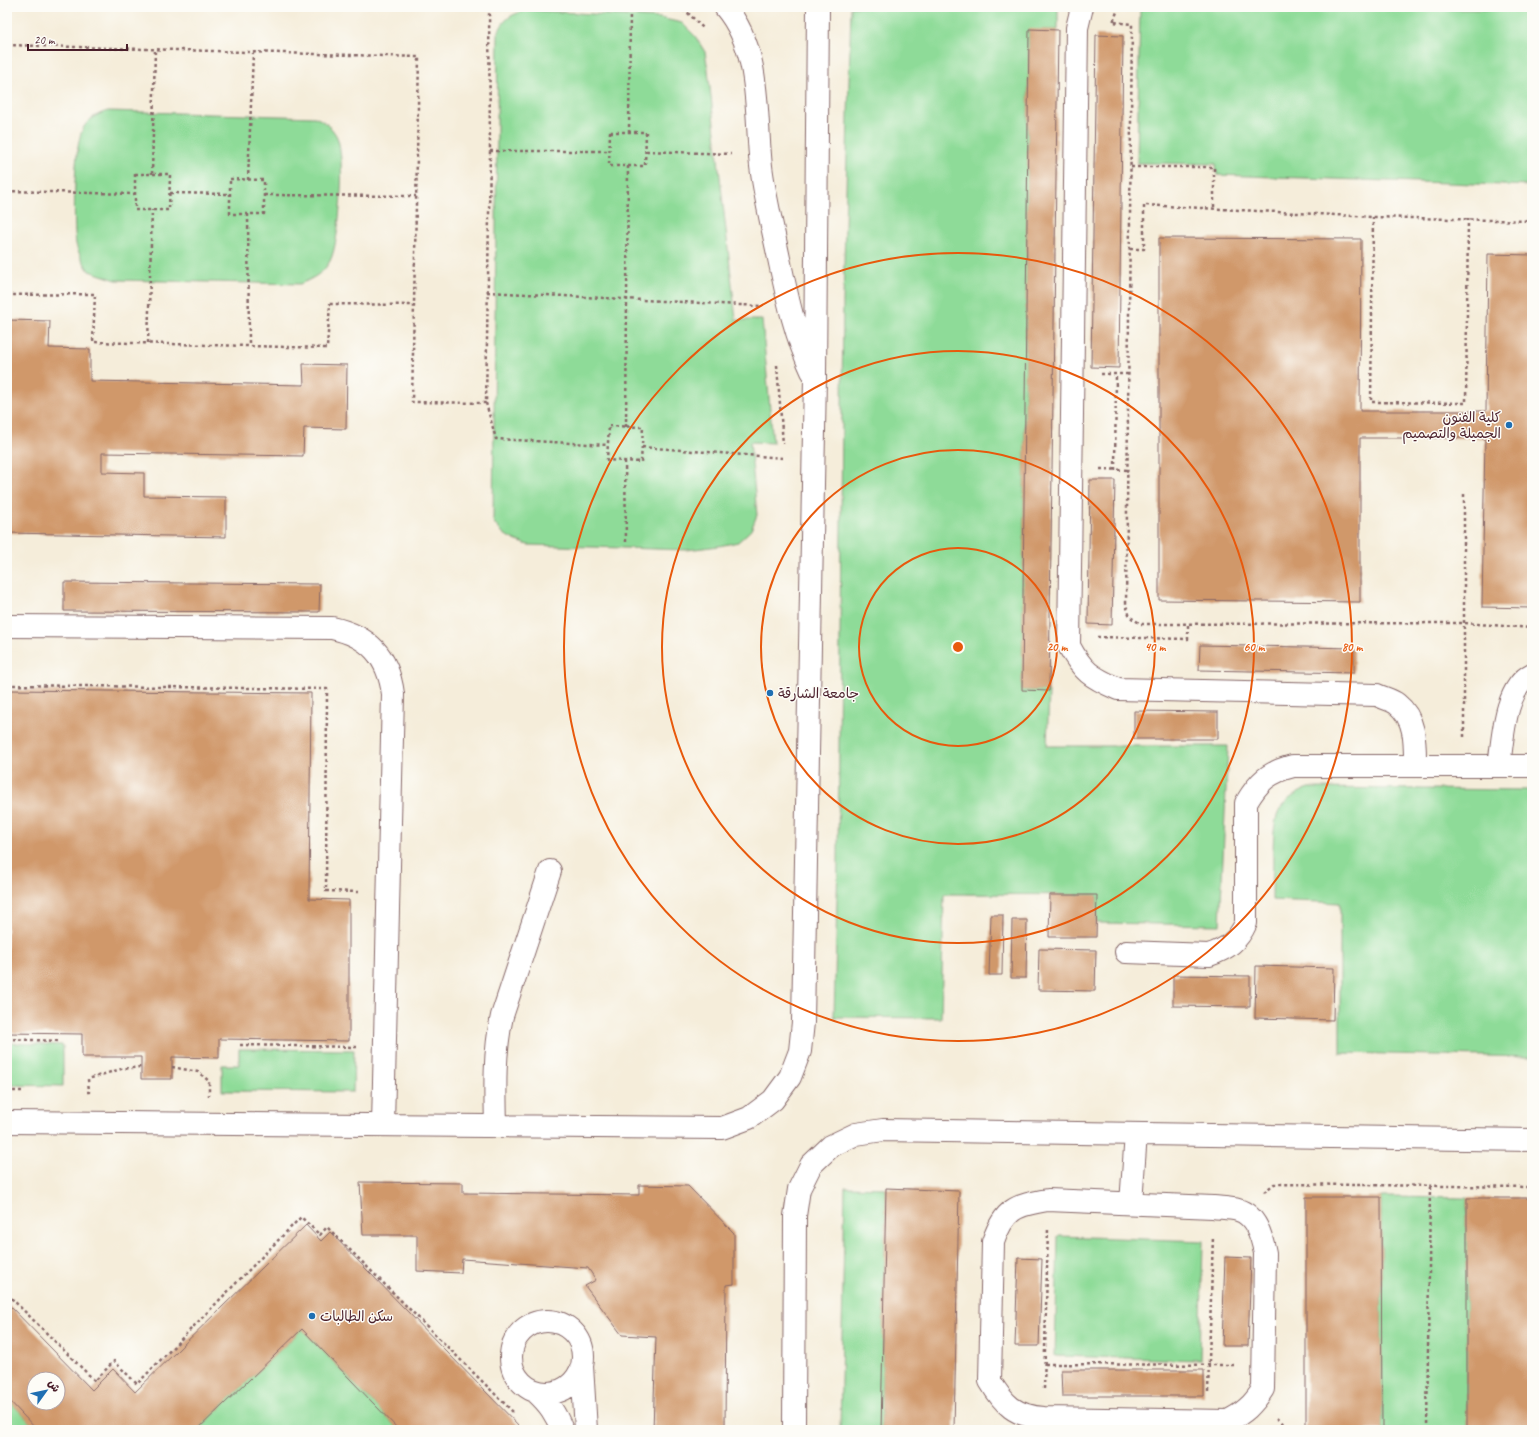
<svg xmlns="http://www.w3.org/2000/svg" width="1539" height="1437" viewBox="0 0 1539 1437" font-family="Caveat,'Playpen Sans Arabic',sans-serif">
  <rect width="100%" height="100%" fill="#fdfcf7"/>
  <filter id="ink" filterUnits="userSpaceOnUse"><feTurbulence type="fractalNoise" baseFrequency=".025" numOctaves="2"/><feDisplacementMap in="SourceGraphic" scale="8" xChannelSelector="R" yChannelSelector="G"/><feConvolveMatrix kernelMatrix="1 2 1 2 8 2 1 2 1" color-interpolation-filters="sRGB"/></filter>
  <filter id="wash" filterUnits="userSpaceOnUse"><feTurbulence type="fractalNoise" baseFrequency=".012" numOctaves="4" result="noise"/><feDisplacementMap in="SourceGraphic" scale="16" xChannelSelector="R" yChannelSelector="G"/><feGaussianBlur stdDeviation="0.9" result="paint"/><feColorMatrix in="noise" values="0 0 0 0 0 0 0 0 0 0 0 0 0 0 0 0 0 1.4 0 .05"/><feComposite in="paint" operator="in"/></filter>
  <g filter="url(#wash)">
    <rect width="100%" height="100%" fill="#f5edda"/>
    <path fill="#8edb98" stroke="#6c7d62" d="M851 7H1058V30H1029L1022 690 1049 691 1047 746H1228L1220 925 1097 923V895L944 894 941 1018 834 1017 838 860 843 301Z
      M1140 7 1532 10V186L1217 175 1216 164 1137 163Z
      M527 10 660 18 682 23 695 36 705 52 708 70 736 320H762L773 443 750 442 757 515 751 530 738 542 719 546 687 550 528 545C513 540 502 536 493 521L498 33C505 17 511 15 527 10Z
      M108 111 315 117C324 121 332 127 337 137 346 157 340 242 330 261 324 273 312 279 300 284L116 280 89 271C84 263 78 253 76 244 73 224 74 147 82 131 86 120 97 114 108 111Z
      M1309 788 1532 790V1057L1340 1053V903L1272 900C1272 884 1273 868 1273 853 1274 819 1274 802 1309 788Z
      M7 1043 63 1045V1086L7 1085Z
      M239 1049 354 1050 353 1092 222 1091V1065H239Z
      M845 1187 886 1188 881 1430H840Z
      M1381 1197 1467 1198V1430H1382Z
      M1058 1236 1203 1241 1200 1360 1055 1356Z
      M302 1329 399 1430H197Z
      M7 1398 37 1430H7Z"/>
    <g id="blocks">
      <path fill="#d0986b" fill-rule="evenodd" d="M1029 29 1058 30 1049 691 1022 690Z
        M1096 35 1123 36 1119 368 1091 367Z
        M1159 238 1361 239 1360 411H1486L1488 254 1532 255V608L1482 607 1485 438H1360V602L1159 600Z
        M7 320 50 321 49 348 90 349V381L304 385 303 364 347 365 346 429 304 428 303 456 102 453V472L144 473V496L226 497V537L7 533Z
        M1090 480H1115L1112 625 1088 624Z
        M64 582 320 584 319 612 64 611Z
        M1200 645 1354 648V673L1199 670Z
        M7 690 311 693 309 899 349 900V1041L219 1039V1058L172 1057V1079H141V1057H82V1034L7 1033Z
        M1134 711 1218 712V739H1134Z
        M1050 895H1097L1096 937H1049Z
        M991 915H1003L1002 975H989Z
        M1012 920H1027L1026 978H1011Z
        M1039 949 1096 950 1095 991 1038 990Z
        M1256 966 1334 968 1333 1020 1255 1018Z
        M1173 975 1250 976V1007L1173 1006Z
        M360 1182 463 1183V1193L639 1195V1185L688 1186 734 1233V1284L726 1285 725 1430H653L656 1337 622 1335 585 1286 596 1280 588 1268 462 1259 461 1273 417 1271V1235H363Z
        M886 1188 959 1191 954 1430H881Z
        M1306 1197H1381L1382 1430H1306Z
        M1467 1198H1532V1430H1467Z
        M306 1225 321 1241 330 1232 523 1430H399L302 1329 197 1430H37L7 1398V1303L92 1390 113 1369 135 1392ZM34 1379H58V1403H34Z
        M1225 1257 1251 1258 1248 1346H1222Z
        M1018 1258 1042 1259 1039 1346H1015Z
        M1061 1370H1204V1396H1062Z"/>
    </g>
  </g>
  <g filter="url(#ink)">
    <use href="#blocks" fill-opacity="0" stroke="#866768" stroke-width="1"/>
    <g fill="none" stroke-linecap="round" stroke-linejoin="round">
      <g stroke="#866768" stroke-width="24">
        <path id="minor" d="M725 7C762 51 755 113 761 166 764 191 770 216 775 240 785 285 792 329 812 371
          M1082 7 1077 28 1069 646C1083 672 1091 677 1118 689L1377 695C1383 698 1392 700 1397 704 1416 719 1415 743 1415 765
          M7 626 332 628C369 636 388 656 393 694L383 1125
          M1499 766C1503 739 1504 688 1532 674
          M1126 952 1209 955C1227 949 1238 941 1246 923V803C1259 781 1269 772 1293 766H1532
          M7 1122 722 1128 749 1118 773 1100 790 1077 800 1051 803 1022 815 377 818 7
          M496 1126C495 1088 494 1053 502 1016L550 871
          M1048 1200 1213 1207C1221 1208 1231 1208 1238 1210 1256 1215 1262 1237 1265 1253L1263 1389C1253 1405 1244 1413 1228 1421L1044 1418C1015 1416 1004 1405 990 1381L993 1242C1004 1209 1016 1205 1048 1200Z
          M1131 1203 1136 1134
          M511 1357a36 36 0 1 1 72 0a36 36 0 1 1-72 0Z
          M582 1366 586 1430
          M536 1392C549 1404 556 1414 562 1430
          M794 1430 795 1216 799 1189 811 1165 831 1146 856 1134 883 1130 1532 1140"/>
      </g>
      <path stroke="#866768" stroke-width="2.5" stroke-dasharray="3 3" stroke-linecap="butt" d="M677 7 688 13 704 29
        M1119 7 1113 22 1132 24 1126 605 1130 617 1141 624 1464 623 1532 628
        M7 45 419 57 412 402 486 403 490 151 489 7
        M610 132H646L645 166H609Z
        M629 133 630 7
        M490 151H610
        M646 151 731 154
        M1131 167H1214V209
        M135 174H170L169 210H135Z
        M152 174 155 49
        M230 179 264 180V214H230Z
        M248 180 253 53
        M7 191 134 194
        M170 193 230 194
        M264 195 416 196
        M248 214 249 345
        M1373 217 1371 402 1466 403 1468 219
        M1130 249H1144V205L1373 217 1532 221
        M487 292 760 306
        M7 295 95 294 93 342 327 348 330 304 414 305
        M148 343 152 210
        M777 365 783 444
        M1101 374H1129
        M486 403 496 439 608 445
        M609 426 643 427 641 462 607 460Z
        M626 427 628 166
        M642 447 784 458V457
        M625 461 626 542
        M1100 469 1128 470
        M1115 470 1116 374
        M1464 494V737
        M1097 637 1188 639V624
        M7 685 327 689 326 891 359 892V894
        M7 1039 59 1041
        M240 1045 357 1047
        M172 1067 198 1072 209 1081V1096
        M7 1091H22
        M87 1092H89L88 1079 121 1069 141 1067
        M1264 1192 1274 1184 1532 1187
        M7 1294 95 1381 114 1361 137 1384 301 1217 320 1235 327 1227 514 1413
        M1045 1364 1234 1365
        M1044 1389 1048 1228
        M1208 1392 1213 1236
        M1276 1418 1292 1430
        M1427 1430 1430 1186"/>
      <use href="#minor" stroke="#fff" stroke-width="22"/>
    </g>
  </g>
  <g fill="none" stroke="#e8590c" stroke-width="2">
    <circle cx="958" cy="647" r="99"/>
    <circle cx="958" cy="647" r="197"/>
    <circle cx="958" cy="647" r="296"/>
    <circle cx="958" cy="647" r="394"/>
  </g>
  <g fill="#1f6fb2" stroke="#fdfcf7" stroke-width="1.5">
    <circle cx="1509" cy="425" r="4"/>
    <circle cx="770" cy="693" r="4"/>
    <circle cx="312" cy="1316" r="4"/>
  </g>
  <g text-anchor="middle" stroke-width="3" stroke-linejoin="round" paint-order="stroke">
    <g font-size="14" fill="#4a1f2b" stroke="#fdfcf7" text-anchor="start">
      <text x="1501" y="422" text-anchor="end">كلية الفنون<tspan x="1501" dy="16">الجميلة والتصميم</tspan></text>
      <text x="778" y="698">جامعة الشارقة</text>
      <text x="320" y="1321">سكن الطالبات</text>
    </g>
  </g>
  <circle cx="958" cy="647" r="6" fill="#e8590c" stroke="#fdfcf7" stroke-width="2"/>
  <g font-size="12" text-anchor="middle" font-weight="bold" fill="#e8590c" stroke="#fdfcf7" stroke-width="3" stroke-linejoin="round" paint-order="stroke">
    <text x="1057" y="651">20 m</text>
    <text x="1155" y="651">40 m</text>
    <text x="1254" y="651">60 m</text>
    <text x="1352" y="651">80 m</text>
  </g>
  <rect width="1539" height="1437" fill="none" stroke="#fdfcf7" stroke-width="24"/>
  <g transform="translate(46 1391) rotate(57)"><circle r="19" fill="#fdfcf7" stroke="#b5a4a5"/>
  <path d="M0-3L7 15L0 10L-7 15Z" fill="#1f6fb2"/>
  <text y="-6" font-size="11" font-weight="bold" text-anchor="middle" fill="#4a1f2b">ش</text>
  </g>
  <path d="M28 44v6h99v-6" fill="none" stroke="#4a1f2b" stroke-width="2"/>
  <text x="34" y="44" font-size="12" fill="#4a1f2b" stroke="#fdfcf7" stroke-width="3" paint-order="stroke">20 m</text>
</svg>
